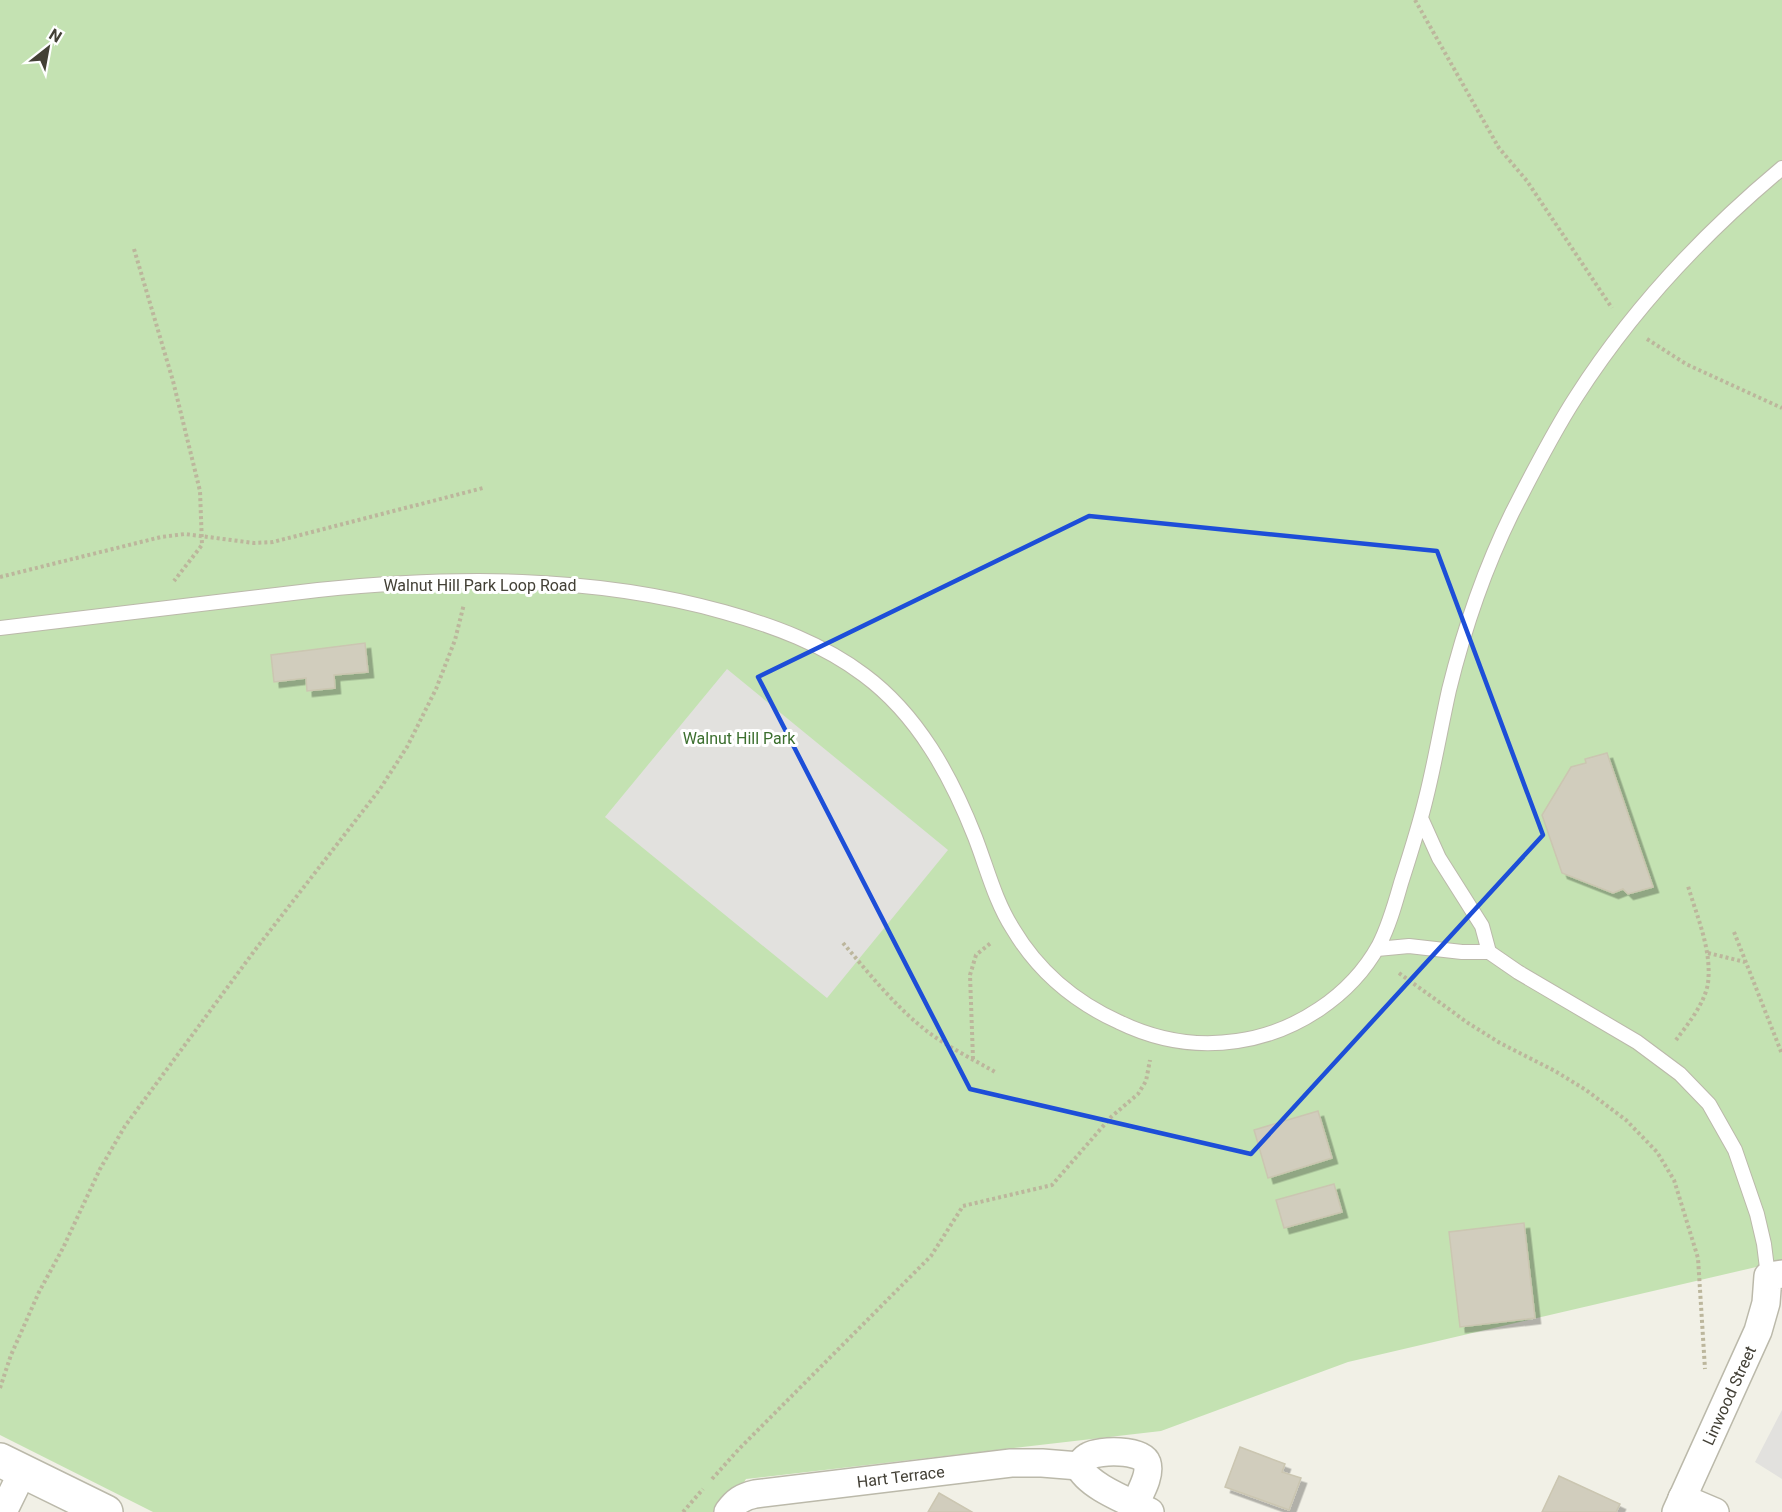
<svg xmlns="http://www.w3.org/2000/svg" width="1782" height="1512" viewBox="0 0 1782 1512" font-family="Roboto,sans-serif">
  <defs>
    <filter id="shadow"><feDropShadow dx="5.5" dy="5.5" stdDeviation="0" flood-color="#0004"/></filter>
  </defs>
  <rect width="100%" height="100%" fill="#f1f0e6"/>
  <path fill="#c4e2b2" d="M0 0H1782V1261L1348 1362 1161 1431 746 1479 725 1512H153L0 1435Z"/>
  <path fill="#e2e1de" d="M727 669 948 850 827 998 605 817Z
    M1782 1410V1479L1755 1462Z"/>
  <path fill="#d1cdbd" stroke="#cbc6b1" stroke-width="1.5" filter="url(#shadow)" d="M365 643 368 672 334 675 335 688 307 691 306 678 274 682 271 655Z
    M1607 753 1653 887 1628 894 1623 889 1613 893 1562 873 1542 815 1571 767 1586 763 1585 759Z
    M1318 1111 1332 1158 1268 1178 1254 1130Z
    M1334 1184 1342 1212 1284 1228 1276 1200Z
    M1524 1223 1535 1318 1460 1327 1449 1232Z
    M1240 1447 1285 1464 1282 1472 1301 1478 1289 1510 1225 1487Z
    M1559 1476 1620 1504 1616 1512H1542Z
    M939 1493 972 1512H928Z"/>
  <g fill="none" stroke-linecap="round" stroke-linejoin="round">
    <g stroke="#bbb9aa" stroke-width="16">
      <path id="service" d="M0 628 318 590C453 576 592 575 724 612 774 626 823 644 864 675 918 715 951 776 975 837 987 868 995 901 1013 929 1038 971 1075 1002 1119 1022 1156 1040 1197 1047 1237 1041 1295 1033 1351 996 1379 945 1389 926 1395 904 1401 883 1410 855 1419 827 1426 798 1435 762 1441 726 1449 690 1464 629 1484 570 1512 513 1532 474 1552 434 1576 397 1631 311 1703 234 1782 168
        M1421 818 1439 858 1482 926 1489 952
        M1377 949 1409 946 1462 952H1489L1518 972 1637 1042 1680 1074 1709 1104 1735 1150 1757 1214 1764 1244 1768 1276"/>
    </g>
    <g stroke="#bbb9aa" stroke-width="30">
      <g id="minor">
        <path d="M1079 1466C1082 1462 1084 1458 1089 1456 1099 1450 1142 1449 1147 1463 1151 1475 1140 1493 1135 1504"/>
        <path d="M1079 1466C1088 1487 1131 1502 1150 1512"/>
        <path d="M1682 1498 1715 1512"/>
        <path d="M3 1512 23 1471"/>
        <path id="s1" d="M728 1512C736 1501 742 1497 755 1494L1011 1463H1042L1079 1466"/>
        <path id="s2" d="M1676 1512 1758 1331 1766 1303 1768 1276 1782 1274"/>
      </g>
    </g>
    <g stroke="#bbb9aa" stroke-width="36">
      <path id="tertiary" d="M0 1460 106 1512"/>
    </g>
    <path stroke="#bcb69c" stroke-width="4" stroke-dasharray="3 3" stroke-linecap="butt" d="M1415 0 1499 148 1527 181 1612 308
      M134 249 173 381 200 491 202 545 174 581
      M1647 339 1686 364 1782 408
      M0 577 161 537 185 534 254 543 273 542 483 488
      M1734 932 1782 1054
      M843 943C868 972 893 1004 923 1028 945 1046 971 1058 995 1072
      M1708 953 1745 962
      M1399 973 1468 1023 1500 1043 1555 1071 1586 1090 1626 1120 1657 1152 1674 1180 1698 1258 1705 1369
      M1676 1040C1688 1024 1705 1003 1708 983 1712 950 1697 917 1688 886
      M973 1059 970 975 976 955 992 942
      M0 1388 11 1355 39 1292 63 1248 100 1169 125 1126 255 950 380 789 407 747 436 689 455 640 464 604
      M712 1479 739 1449 931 1256 963 1206 1052 1185 1111 1117 1138 1094 1146 1081 1150 1060
      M683 1512 703 1489"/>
    <use href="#service" stroke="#fff" stroke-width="14"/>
    <use href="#minor" stroke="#fff" stroke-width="27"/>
    <use href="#tertiary" stroke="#fff" stroke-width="33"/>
  </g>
  <path fill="none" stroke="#1d4ed8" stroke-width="4.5" stroke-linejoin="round" d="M1089 516 1437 551 1543 835 1251 1154 970 1089 758 677Z"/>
  <g text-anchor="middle" stroke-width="6" stroke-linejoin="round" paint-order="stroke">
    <g font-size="16" fill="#434036" stroke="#fff">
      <text x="480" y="591">Walnut Hill Park Loop Road</text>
      <text dy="6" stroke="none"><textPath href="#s2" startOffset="128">Linwood Street</textPath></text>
      <text dy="6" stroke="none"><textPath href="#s1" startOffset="180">Hart Terrace</textPath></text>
    </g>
    <g font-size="16" fill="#3c6f2f" stroke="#fff">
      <text x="739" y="744">Walnut Hill Park</text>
    </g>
  </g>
  <g transform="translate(48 48) rotate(31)" stroke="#ffffff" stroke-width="4.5" paint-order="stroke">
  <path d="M0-4.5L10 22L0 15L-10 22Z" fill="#434036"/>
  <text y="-9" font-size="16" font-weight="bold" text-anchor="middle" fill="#434036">N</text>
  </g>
</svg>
